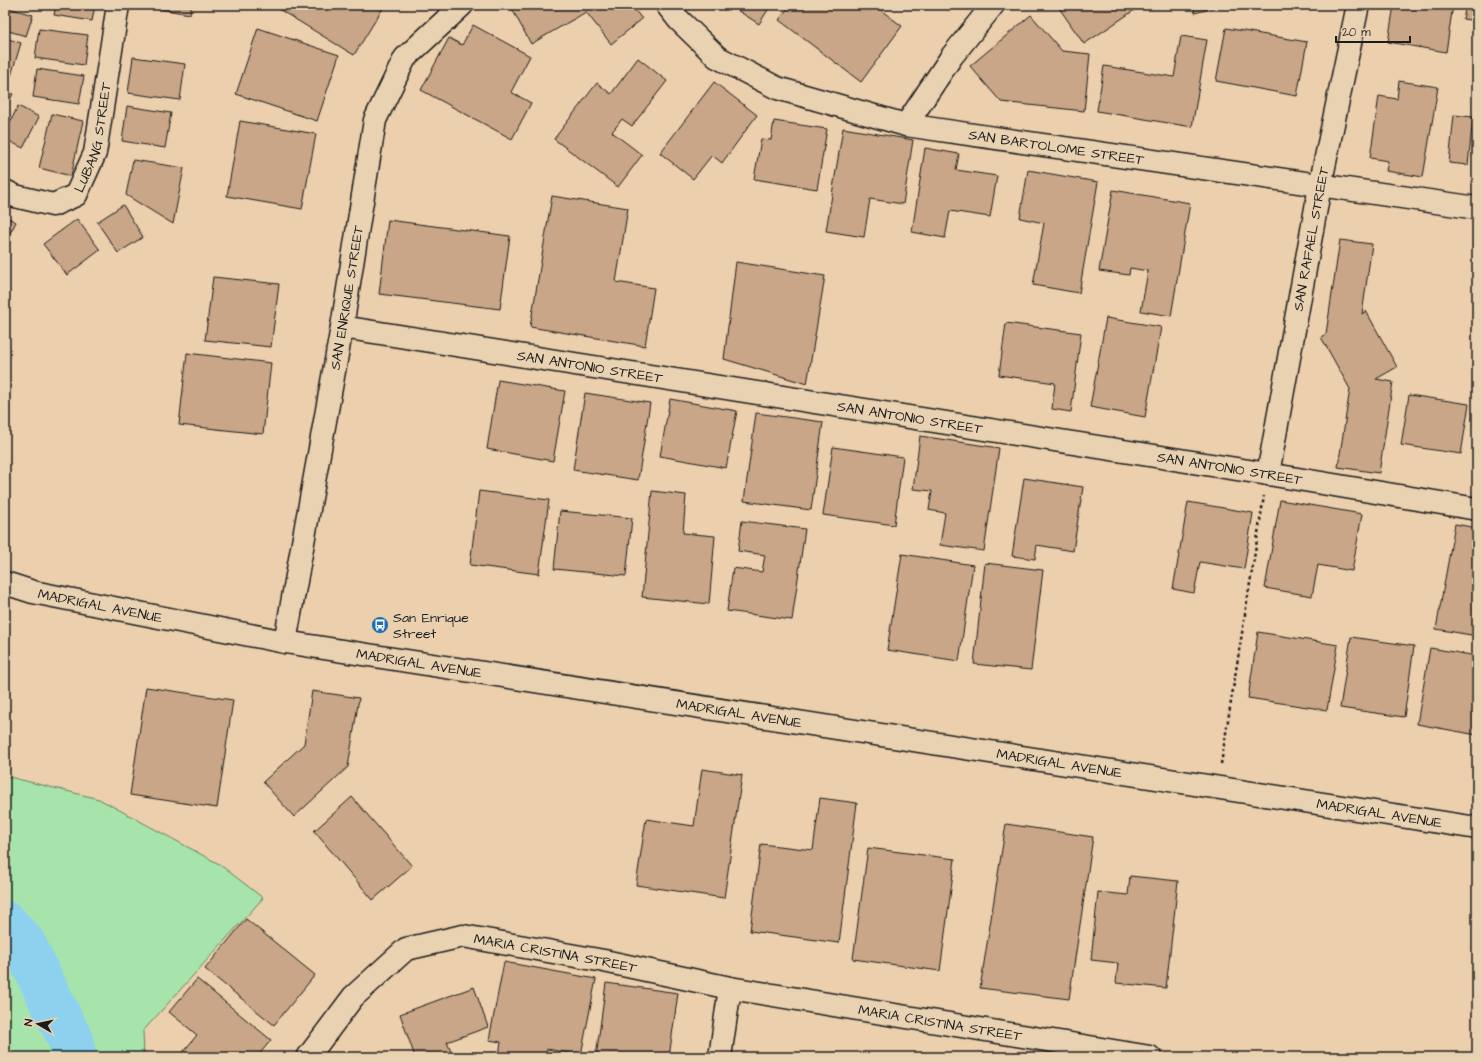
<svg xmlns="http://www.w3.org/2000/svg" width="1482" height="1062" viewBox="0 0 1482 1062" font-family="'Architects Daughter',sans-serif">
  <rect width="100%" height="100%" fill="#eccfad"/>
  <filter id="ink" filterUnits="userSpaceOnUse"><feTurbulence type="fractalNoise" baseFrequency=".025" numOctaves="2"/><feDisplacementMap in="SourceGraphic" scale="8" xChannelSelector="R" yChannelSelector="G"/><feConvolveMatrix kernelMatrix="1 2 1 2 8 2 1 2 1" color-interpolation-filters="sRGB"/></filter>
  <g filter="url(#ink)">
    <path fill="#a7e4ab" stroke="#628064" d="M5 776 99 799 219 864 263 898 143 1031 144 1057H5Z"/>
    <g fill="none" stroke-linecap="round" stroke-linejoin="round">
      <path stroke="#8dd1ef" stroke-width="45" d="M5 923 23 943 71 1041 74 1057"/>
    </g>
    <path fill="#c8a687" stroke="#1c1c1c" d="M56 5H95L92 21 54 15Z
      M147 5H191L190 14 147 7Z
      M272 5H378L383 8 354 55Z
      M515 5H631L642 19 611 44 586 12 531 44 511 7Z
      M729 5H771L759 24Z
      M790 5H874L902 26 861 82 779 20Z
      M1057 5H1142L1084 44Z
      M1193 5H1224L1195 13Z
      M1394 5H1453L1446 52 1388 42Z
      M1466 5H1477V21L1463 19Z
      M5 7 33 15 26 36 5 30Z
      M1031 15 1062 51 1090 54 1084 111 1001 102 970 66Z
      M473 25 530 56 511 92 531 103 512 139 421 90 449 38 462 45Z
      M258 28 339 55 317 121 236 94Z
      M1226 28 1307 42 1297 96 1216 81Z
      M39 29 88 35 84 65 35 58Z
      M1181 36 1207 40 1192 127 1097 111 1104 66 1174 77Z
      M5 38 21 43 10 79 5 77Z
      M133 57 185 64 180 100 128 93Z
      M638 58 667 81 632 126 622 119 612 132 642 155 618 187 554 139 597 83 611 94Z
      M37 69 84 76 79 104 33 97Z
      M1399 81 1438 87 1423 177 1386 171 1388 161 1370 158 1379 96 1397 99Z
      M714 82 757 115 722 163 712 155 693 179 660 153Z
      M5 90 13 94 5 109Z
      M18 106 39 117 23 148 5 139V133Z
      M127 106 171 113 165 148 122 141Z
      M52 114 83 121 71 176 39 168Z
      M1454 115 1473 117 1468 165 1449 163Z
      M240 121 316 134 302 209 227 196Z
      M774 121 827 129 817 189 754 179 761 139 771 140Z
      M843 128 913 140 903 204 870 199 864 237 826 231Z
      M925 148 959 154 956 170 997 176 990 217 950 211 945 238 912 232Z
      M133 160 184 168 173 224 126 195Z
      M1028 170 1098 182 1079 293 1033 285 1044 223 1020 218Z
      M1113 190 1190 203 1171 316 1141 311 1148 271 1130 268 1129 275 1099 271Z
      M552 196 628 208 616 282 654 288 645 346 530 327Z
      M123 205 143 237 118 253 97 222Z
      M5 216 16 222 5 243Z
      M77 219 100 250 67 275 43 244Z
      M388 220 510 236 500 309 379 294Z
      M1340 240 1372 244 1362 314 1366 311 1397 367 1376 379 1393 382 1379 473 1338 467 1350 389 1321 337 1326 334Z
      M736 262 825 276 807 384 724 359Z
      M213 277 279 284 271 347 205 340Z
      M1106 318 1161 327 1145 417 1090 407Z
      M1006 323 1081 333 1071 412 1052 409 1055 383 999 375Z
      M187 353 271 363 263 434 179 425Z
      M498 380 565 391 553 461 487 449Z
      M585 393 650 403 638 480 573 470Z
      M1409 395 1469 404 1461 454 1401 445Z
      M670 399 737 411 726 468 660 456Z
      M756 413 823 422 811 510 744 501Z
      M920 436 999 448 984 551 940 545 945 513 929 510 932 491 913 489Z
      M833 447 903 457 894 525 823 515Z
      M1024 478 1083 487 1073 551 1037 545 1035 559 1012 556Z
      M479 491 549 500 539 574 470 565Z
      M652 491 686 495 683 533 715 536 709 604 642 597Z
      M1280 500 1362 514 1352 571 1318 565 1312 596 1265 588Z
      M1188 502 1253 513 1244 569 1200 562 1194 593 1173 589Z
      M560 511 632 518 626 576 554 569Z
      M742 521 805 529 792 620 727 611 733 568 762 572 765 555 738 551Z
      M1455 524 1477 528V636L1436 629Z
      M902 554 973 565 959 661 887 650Z
      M985 563 1043 570 1031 670 974 664Z
      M1258 632 1338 645 1327 710 1248 698Z
      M1351 637 1414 646 1404 717 1340 708Z
      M1430 648 1477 656V735L1417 724Z
      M146 687 233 700 217 808 130 795Z
      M312 691 359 698 348 767 294 817 263 782 304 744Z
      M702 769 742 775 724 898 636 885 646 819 694 826Z
      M352 797 412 866 373 900 314 831Z
      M820 798 857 803 839 943 750 931 761 844 813 850Z
      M1006 824 1093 837 1069 999 980 988Z
      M868 848 955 859 940 971 853 959Z
      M1130 876 1178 881 1166 988 1116 983 1118 963 1091 960 1098 892 1128 895Z
      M246 919 315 975 274 1025 205 969Z
      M504 962 596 979 581 1055 547 1049 545 1057H510L499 1055 501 1042 489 1040Z
      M197 979 271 1040 257 1057H189L183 1052 197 1035 169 1012Z
      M606 983 678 993 669 1057H596Z
      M474 987 488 1027 447 1042 453 1057H415L400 1014Z"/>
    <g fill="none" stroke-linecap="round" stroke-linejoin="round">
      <g stroke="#1c1c1c" stroke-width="25">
        <g id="minor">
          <path id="s1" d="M667 5 678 19 717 57 777 88 906 125 1477 208"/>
          <path d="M906 125 952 56 993 5"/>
          <path id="s2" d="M5 191 15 196 53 205 76 195 95 153 118 5"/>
          <path id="s3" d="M342 327 1268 474 1477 509"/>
          <path id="s4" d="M1268 474 1320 186 1358 5"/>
          <path id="s5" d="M285 642 342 327 375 120 405 58 462 5"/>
          <path id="s6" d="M308 1057 353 997 406 949 463 936 604 961 730 988 1150 1057"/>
          <path d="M720 1057 730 988"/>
        </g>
      </g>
      <g stroke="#1c1c1c" stroke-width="25">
        <g id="tertiary">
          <path id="s7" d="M5 583 33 592 285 642 1477 828"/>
        </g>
      </g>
      <path stroke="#1c1c1c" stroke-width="2.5" stroke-dasharray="3 3" stroke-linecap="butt" d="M1221 764 1264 496"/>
      <use href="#minor" stroke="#e9d2b2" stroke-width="22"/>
      <use href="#tertiary" stroke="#e9d2b2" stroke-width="22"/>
    </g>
  </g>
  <defs>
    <g id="bus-disc" transform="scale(0.9)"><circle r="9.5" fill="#1f6fb2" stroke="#e9d2b2"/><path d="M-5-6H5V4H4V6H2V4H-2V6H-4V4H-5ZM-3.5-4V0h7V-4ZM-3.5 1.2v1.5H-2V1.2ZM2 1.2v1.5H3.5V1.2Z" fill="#fff"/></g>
  </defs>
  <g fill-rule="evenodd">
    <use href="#bus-disc" x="380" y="625"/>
  </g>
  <g text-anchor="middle" stroke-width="3.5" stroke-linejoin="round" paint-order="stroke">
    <g font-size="14" fill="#1c1c1c" stroke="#e9d2b2">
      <text dy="5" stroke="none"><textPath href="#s2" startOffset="136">LUBANG STREET</textPath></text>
      <text dy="5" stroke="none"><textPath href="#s1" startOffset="426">SAN BARTOLOME STREET</textPath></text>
      <text dy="5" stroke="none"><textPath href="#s4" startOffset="239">SAN RAFAEL STREET</textPath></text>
      <text dy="5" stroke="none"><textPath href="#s5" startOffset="350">SAN ENRIQUE STREET</textPath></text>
      <text dy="5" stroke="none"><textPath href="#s3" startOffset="251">SAN ANTONIO STREET</textPath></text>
      <text dy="5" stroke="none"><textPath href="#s3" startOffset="575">SAN ANTONIO STREET</textPath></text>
      <text dy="5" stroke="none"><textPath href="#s3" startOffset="899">SAN ANTONIO STREET</textPath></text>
      <text dy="5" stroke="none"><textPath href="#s7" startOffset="98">MADRIGAL AVENUE</textPath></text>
      <text dy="5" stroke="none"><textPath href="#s7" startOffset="422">MADRIGAL AVENUE</textPath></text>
      <text dy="5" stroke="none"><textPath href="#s7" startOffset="746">MADRIGAL AVENUE</textPath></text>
      <text dy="5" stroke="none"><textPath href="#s7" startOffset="1070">MADRIGAL AVENUE</textPath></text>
      <text dy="5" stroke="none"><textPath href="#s7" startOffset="1394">MADRIGAL AVENUE</textPath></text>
      <text dy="5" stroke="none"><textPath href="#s6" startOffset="299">MARIA CRISTINA STREET</textPath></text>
      <text dy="5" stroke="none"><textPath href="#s6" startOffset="690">MARIA CRISTINA STREET</textPath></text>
    </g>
    <g font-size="14" fill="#1c1c1c" stroke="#e9d2b2" text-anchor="start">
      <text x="393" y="622">San Enrique<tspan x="393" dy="16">Street</tspan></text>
    </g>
  </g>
  <rect width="1482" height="1062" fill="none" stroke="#e9d2b2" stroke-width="20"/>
  <rect x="10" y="10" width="1462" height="1042" fill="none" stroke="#1c1c1c" stroke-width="1.5" filter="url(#ink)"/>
  <g transform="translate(38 1024) rotate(279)" stroke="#e9d2b2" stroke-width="3" paint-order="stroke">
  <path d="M0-3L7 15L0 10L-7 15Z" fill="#1c1c1c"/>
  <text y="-6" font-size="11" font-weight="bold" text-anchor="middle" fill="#1c1c1c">N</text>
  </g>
  <path d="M1336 36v6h74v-6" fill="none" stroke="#1c1c1c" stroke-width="2"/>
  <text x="1342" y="36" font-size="12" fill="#1c1c1c" stroke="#e9d2b2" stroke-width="3" paint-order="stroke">20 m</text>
</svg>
